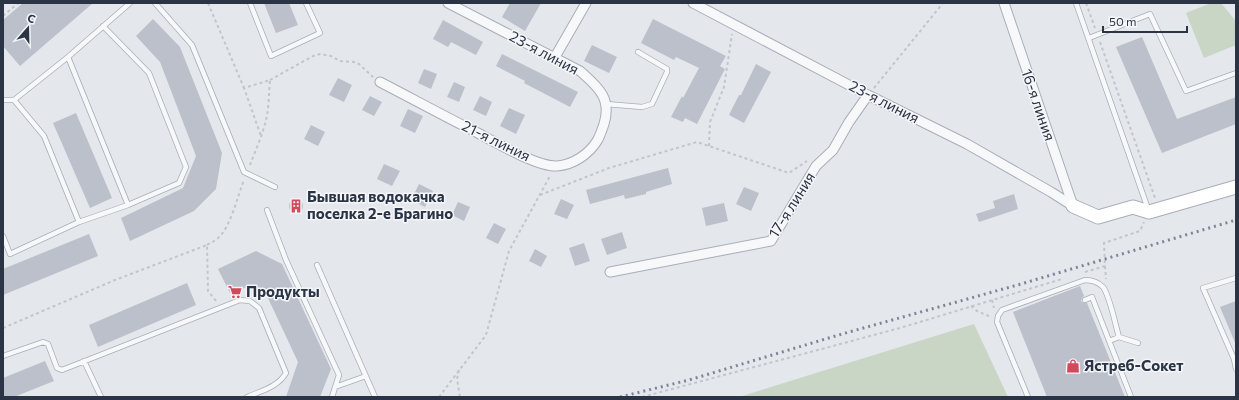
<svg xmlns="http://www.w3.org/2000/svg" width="1239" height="400" viewBox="0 0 1239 400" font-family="Commissioner,sans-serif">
  <rect width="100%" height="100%" fill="#e4e7ec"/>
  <path fill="#c9d6c5" d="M1211 3H1221L1235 20 1236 24V45L1204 58 1186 13Z
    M974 324 1008 397H739Z"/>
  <path fill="#bbc0ca" d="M23 3H93L20 66 3 46V20Z
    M264 3H289L298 25 276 33Z
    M510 3H541L525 31 502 17Z
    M153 19 180 47 222 153 216 189 194 211 130 241 121 218 183 188 196 156 160 62 136 36Z
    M653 19 726 56 720 66 725 69 697 124 685 118 683 122 671 117 682 96 683 98 699 68 676 57 674 60 641 43Z
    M443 20 483 42 476 55 451 42 448 47 433 39Z
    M1142 37 1177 119 1236 97V124L1162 153 1116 47Z
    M592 45 617 57 609 73 584 61Z
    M502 54 578 92 570 107 524 83 525 81 496 66Z
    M756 64 771 72 744 123 729 115 739 95H741Z
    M424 69 437 74 431 89 418 83Z
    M338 78 352 85 344 102 329 95Z
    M454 82 465 87 459 102 447 97Z
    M370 96 382 102 374 116 362 110Z
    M480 96 492 102 486 116 473 110Z
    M509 108 525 115 516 134 500 126Z
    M408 109 423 116 415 133 400 126Z
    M76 113 112 198 90 208 53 123Z
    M311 125 325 132 318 146 304 139Z
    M384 164 400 171 392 186 377 179Z
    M668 168 672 184 646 192V194L625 199 624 195 590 204 586 190Z
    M419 184 433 191 425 207 411 200Z
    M744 187 759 193 751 211 736 204Z
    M1014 194 1018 209 979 222 976 214 995 208 993 201Z
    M289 206a7 7 0 1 1 14 0a7 7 0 1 1-14 0Z
    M561 199 574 205 567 219 554 214Z
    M458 202 470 207 464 221 452 215Z
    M724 203 728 221 706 226 702 208Z
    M494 223 506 229 498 244 486 238Z
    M622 232 627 248 607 255 601 239Z
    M89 234 98 256 3 295V269Z
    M584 243 590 261 575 266 569 248Z
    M535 249 547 256 541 267 529 261Z
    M256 251 282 264 331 369 320 397H286L298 362 267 296 250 286 230 293 218 269Z
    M187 283 196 305 98 347 89 325Z
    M1080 286 1084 296 1082 298 1081 301 1083 303H1087L1125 397H1047L1013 312Z
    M1236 301V345L1220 307Z
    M45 361 54 381 14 397H3V378Z"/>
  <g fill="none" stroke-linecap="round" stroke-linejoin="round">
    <g stroke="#a9aeb7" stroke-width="6">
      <path id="lane" d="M155 3 192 45 244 172 275 187
        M250 3 271 56 320 33 306 3
        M1076 3 1148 209
        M1089 38 1150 14 1186 91 1236 73
        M68 57 128 205 179 183 186 167 149 73 103 26
        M3 100H14L44 136 79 222 10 254 3 236
        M14 100 68 57 130 3
        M606 104 642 107 652 104 667 72V69L638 52
        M267 210 286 260 339 375 332 397
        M79 222 128 205
        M317 265 375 397
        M1236 278 1203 288 1234 359H1236
        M1085 300 1092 297 1131 397
        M1119 337 1138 343
        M3 356 43 342 48 344 57 368 62 370 240 300 250 301 259 308 286 373C278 387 261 391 247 397
        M1234 359 1236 369
        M84 361 101 397
        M335 387 366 376
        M1028 397 997 322 998 316 1002 310 1085 280C1091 280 1098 282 1103 287 1110 296 1115 324 1119 337L1109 341"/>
    </g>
    <g stroke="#a9aeb7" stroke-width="11">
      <path id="street" d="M693 3 868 95 967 144 1051 192 1073 206
        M1004 3 1073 206
        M555 57 586 3
        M380 82C411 98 442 115 474 131 493 141 537 167 557 166 573 165 589 154 597 141 600 136 602 130 604 124 612 98 598 87 580 71L448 3
        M610 272 771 241 816 166 833 150 849 122 868 95"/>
    </g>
    <g stroke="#a9aeb7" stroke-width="15">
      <path id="secondary" d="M1073 206 1098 217 1133 207 1149 212 1236 187"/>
    </g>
    <path stroke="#c2c5cb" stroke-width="2" stroke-dasharray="3 3" stroke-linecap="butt" d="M208 3 244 88
      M1086 3 1095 28
      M3 16 18 3
      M1100 42 1155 198
      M270 80 313 56 320 54 331 56 340 61 354 62 359 64 373 77
      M874 88 943 3
      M709 146 710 122 724 87 732 34
      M250 165C256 149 264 132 267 115 269 104 269 92 270 80L244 88 261 136
      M540 195 609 168 697 142 789 173 807 161
      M207 245C212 242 217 240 220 236 231 225 238 195 244 180
      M1105 266 1106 279
      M1085 272 1105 266 1104 243 1140 231 1144 222
      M992 300 994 308
      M971 306 977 311 991 317
      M3 328 115 280 207 245 208 291 217 302
      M459 370 457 379 460 397
      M439 397 486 335 509 251 550 176
      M642 397 900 328 1062 279"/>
    <use href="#lane" stroke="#f7f8fa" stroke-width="4.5"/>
    <use href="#street" stroke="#f7f8fa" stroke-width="9"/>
    <use href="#secondary" stroke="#fff" stroke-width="13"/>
    <path stroke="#7d8696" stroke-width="3" stroke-dasharray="2 4" stroke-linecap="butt" d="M620 397 689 380 842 334 1021 284 1236 220"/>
  </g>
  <defs>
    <g id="building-bare" transform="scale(1.08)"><path d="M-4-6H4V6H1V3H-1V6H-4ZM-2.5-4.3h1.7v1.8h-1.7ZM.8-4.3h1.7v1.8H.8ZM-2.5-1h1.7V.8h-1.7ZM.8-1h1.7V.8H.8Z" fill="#d1495b" stroke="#f4f6f9" stroke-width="2.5" paint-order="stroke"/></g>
    <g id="supermarket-bare" transform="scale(1.08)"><path d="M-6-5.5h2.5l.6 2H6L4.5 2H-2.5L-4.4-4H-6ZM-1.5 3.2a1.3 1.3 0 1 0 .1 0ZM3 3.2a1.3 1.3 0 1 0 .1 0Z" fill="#d1495b" stroke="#f4f6f9" stroke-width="2.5" paint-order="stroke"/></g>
    <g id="shop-bare" transform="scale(1.08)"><path d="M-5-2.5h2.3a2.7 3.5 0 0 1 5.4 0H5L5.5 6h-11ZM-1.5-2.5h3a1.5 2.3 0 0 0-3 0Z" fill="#d1495b" stroke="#f4f6f9" stroke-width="2.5" paint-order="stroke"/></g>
  </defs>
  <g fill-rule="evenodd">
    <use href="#building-bare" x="296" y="206"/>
    <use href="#supermarket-bare" x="235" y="292"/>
    <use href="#shop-bare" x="1073" y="366"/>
  </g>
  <g text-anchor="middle" stroke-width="3" stroke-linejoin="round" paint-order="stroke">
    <g font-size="15" fill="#2b3445" stroke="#f4f6f9">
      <text transform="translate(544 53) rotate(28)" y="5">23-я линия</text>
      <text transform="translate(884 102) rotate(27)" y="5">23-я линия</text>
      <text transform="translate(1038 105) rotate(71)" y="5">16-я линия</text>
      <text transform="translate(496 141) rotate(26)" y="5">21-я линия</text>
      <text transform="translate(792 205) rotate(-58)" y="5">17-я линия</text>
    </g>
    <g font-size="15" font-weight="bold" fill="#2b3445" stroke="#f4f6f9" text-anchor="start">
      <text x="307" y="202">Бывшая водокачка<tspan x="307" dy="17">поселка 2-е Брагино</tspan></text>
      <text x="246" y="297">Продукты</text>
      <text x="1084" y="371">Ястреб-Сокет</text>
    </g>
  </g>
  <rect width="1239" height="400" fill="none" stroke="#2b3445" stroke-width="8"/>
  <g transform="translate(28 28) rotate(20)" stroke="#f4f6f9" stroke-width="3" paint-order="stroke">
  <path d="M0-3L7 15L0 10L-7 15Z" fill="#2b3445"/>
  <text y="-6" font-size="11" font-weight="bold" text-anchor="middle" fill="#2b3445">С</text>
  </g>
  <path d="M1103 26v6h84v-6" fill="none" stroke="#2b3445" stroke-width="2"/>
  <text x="1109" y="26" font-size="12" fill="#2b3445" stroke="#f4f6f9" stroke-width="3" paint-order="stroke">50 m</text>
</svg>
